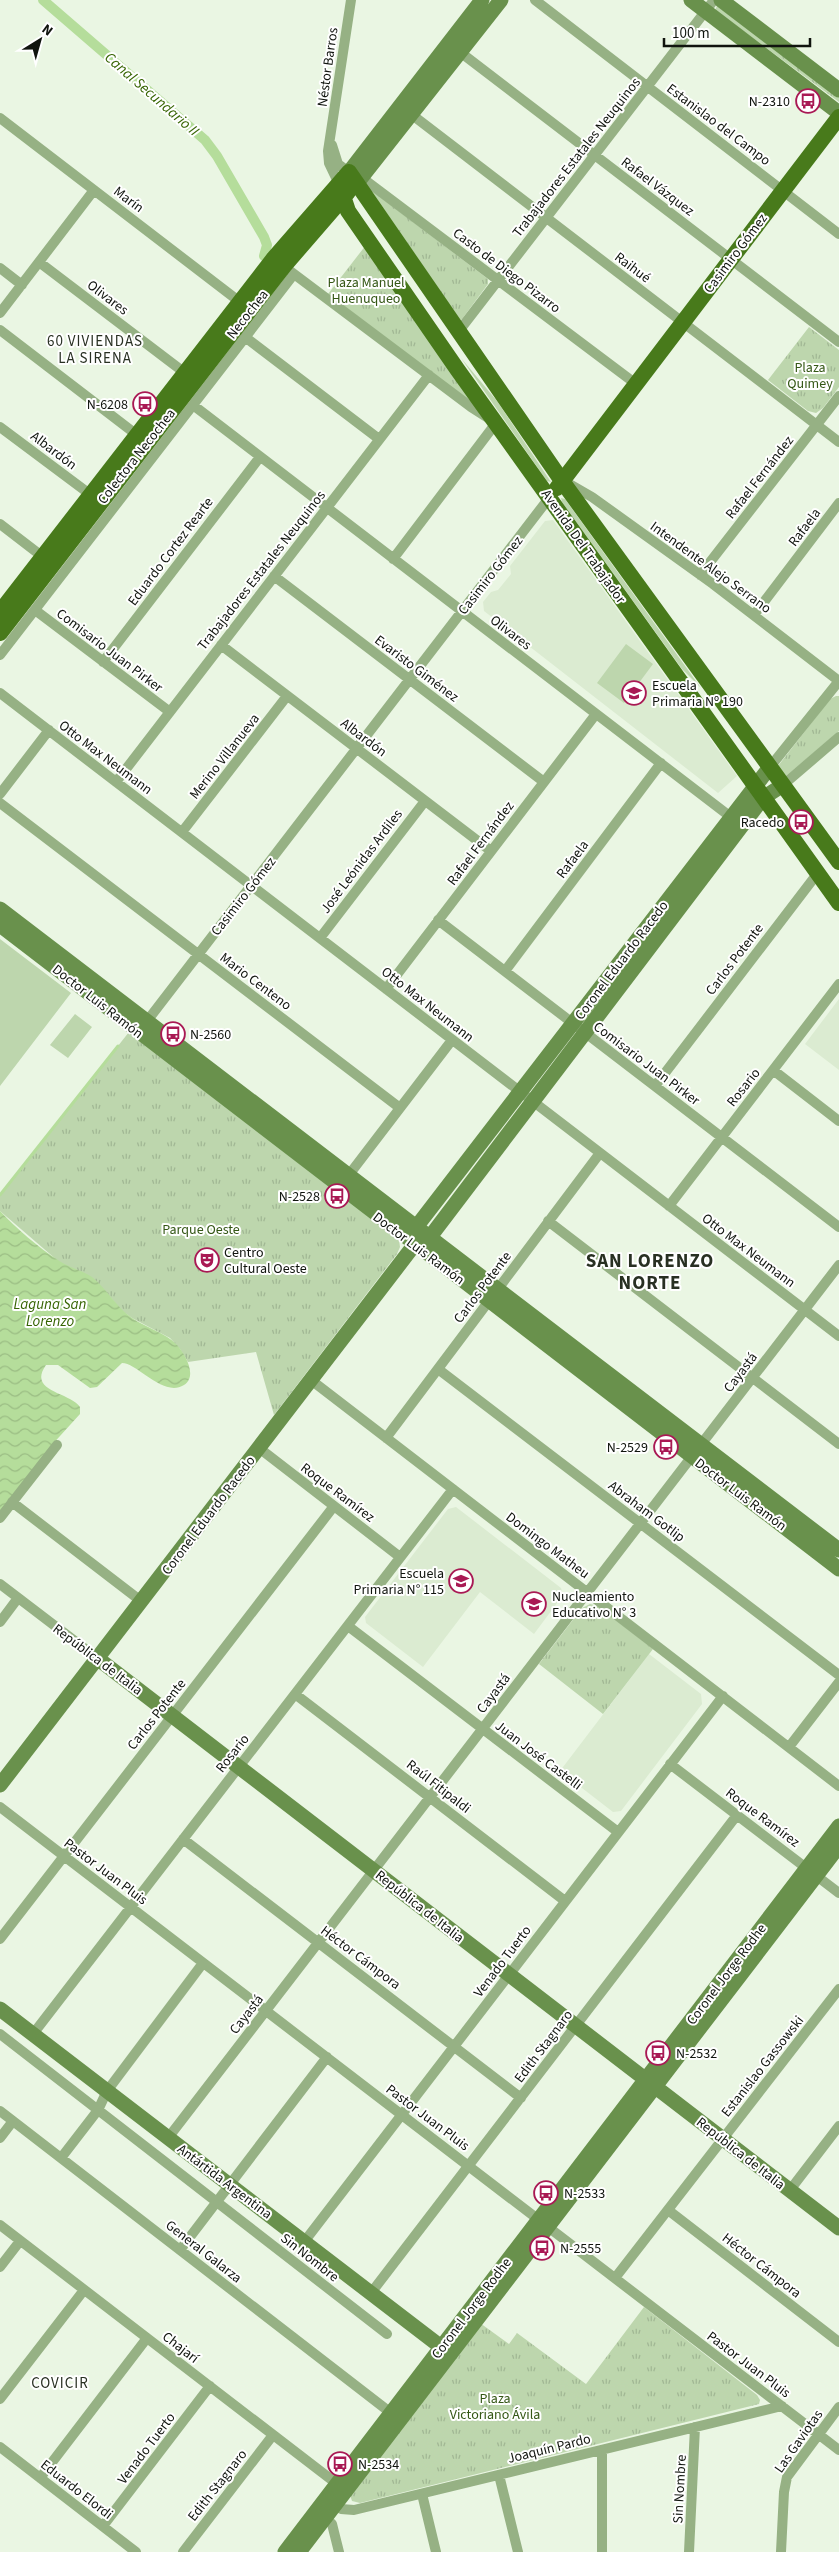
<svg xmlns="http://www.w3.org/2000/svg" width="839" height="2552" viewBox="0 0 839 2552" font-family="'Source Sans 3',sans-serif">
  <defs>
    <pattern id="park-tufts" width="24" height="20" patternUnits="userSpaceOnUse" patternTransform="scale(1.25)"><rect width="24" height="20" fill="#bdd6ad"/><path d="M3 7l-1-3M5 7V3M7 7l1-3M15 17l-1-3M17 17v-4M19 17l1-3" fill="none" stroke="#a1b794"/></pattern>
    <pattern id="water-waves" width="16" height="10" patternUnits="userSpaceOnUse" patternTransform="scale(1.25)"><rect width="16" height="10" fill="#b5dd9b"/><path d="M0 5q4-4 8 0t8 0" fill="none" stroke="#9bbd84"/></pattern>
  </defs>
  <rect width="100%" height="100%" fill="#eaf6e3"/>
  <path fill="#dbebd1" d="M553 520 737 776 718 793 484 611 483 602 491 592 498 590 511 574 510 566 545 521Z
    M839 999V1070L805 1044Z
    M456 1507 561 1588 563 1595 534 1634 480 1592 423 1667 366 1623 365 1617 448 1509Z
    M649 1654 701 1694 702 1704 621 1811 613 1812 560 1771Z"/>
  <path fill="#bdd6ad" d="M461 358 497 401 551 482 547 481Z
    M561 498 565 499 701 688 682 669 562 502Z
    M626 644 653 664 624 703 597 683Z
    M0 939 71 993 0 1086Z
    M75 1014 92 1027 68 1058 50 1045Z"/>
  <path fill="url(#park-tufts)" d="M717 6 839 96V102L715 10Z
    M371 190 488 279V284L462 319 460 320Z
    M366 245 469 398 467 399 328 294Z
    M809 327 839 350V387L823 408 816 413 808 411 768 380Z
    M836 696H839V731L786 776 778 766 830 699Z
    M129 1032 399 1240 400 1247 397 1254 274 1415 256 1352 188 1362 180 1349 170 1338 132 1318 121 1310 107 1293 58 1261 0 1211V1195Z
    M590 1604 598 1606 653 1649 603 1714 539 1664 582 1608Z
    M644 2307 757 2395 760 2400 759 2404 360 2503 352 2501 350 2495 480 2323 509 2344 517 2333 586 2384Z"/>
  <path fill="url(#water-waves)" d="M0 1211C17 1229 38 1247 58 1260 69 1268 82 1270 92 1277 107 1289 116 1307 132 1318 146 1328 165 1332 177 1345 185 1354 198 1376 184 1385 163 1398 138 1363 122 1363L97 1387 90 1388 58 1365H46C27 1392 70 1392 80 1407V1414L50 1447 0 1514Z"/>
  <g fill="none" stroke-linecap="round" stroke-linejoin="round">
    <path stroke="#b5dd9b" stroke-width="3" d="M0 1195 118 1046"/>
    <path stroke="#b5dd9b" stroke-width="10" d="M43 0 205 140 217 156 264 237 267 245 264 256"/>
    <path stroke="#96b184" stroke-width="10" d="M535 0 839 234
      M460 52 839 342
      M411 114 839 442
      M0 118 240 302
      M332 145 338 164 349 172
      M361 177 636 384
      M339 184 329 163 328 151 351 0
      M39 262 185 373
      M0 268 22 285
      M290 271 471 407 496 423 393 559
      M0 313 94 190
      M0 330 137 435
      M459 331 714 0
      M245 337 379 439
      M193 405 736 821
      M0 427 91 495
      M566 482 592 497 713 584 839 681
      M0 524 43 557
      M700 575 839 396
      M274 576 544 782
      M35 610 170 712
      M754 615 839 503
      M221 645 491 851
      M0 655 294 274
      M103 662 260 457
      M0 693 839 1336
      M770 767 839 681
      M116 782 429 375
      M783 785 839 737
      M0 794 49 730
      M0 803 400 1108
      M182 832 287 696
      M438 920 839 1227
      M320 938 425 801
      M505 971 661 763
      M386 989 596 714
      M144 1025 549 498
      M773 1070 839 1121
      M655 1086 817 874
      M345 1180 452 1040
      M669 1206 839 984
      M548 1221 839 1444
      M438 1369 839 1675
      M311 1380 839 1786
      M386 1438 600 1153
      M259 1448 400 1557
      M12 1502 141 1601
      M0 1518 57 1445
      M0 1584 97 1658
      M0 1622 18 1598
      M348 1626 618 1832
      M295 1694 565 1901
      M789 1747 839 1682
      M670 1764 839 1893
      M0 1807 839 2450
      M183 1839 521 2098
      M0 1939 334 1506
      M0 2034 387 2334
      M33 2034 453 1489
      M0 2111 391 2413
      M0 2138 13 2121
      M168 2138 839 1265
      M61 2158 98 2110 107 2091 203 1963
      M790 2190 839 2126
      M668 2210 839 2342
      M0 2225 341 2487
      M304 2242 723 1696
      M180 2250 327 2057
      M0 2267 20 2241
      M615 2278 839 1989
      M371 2293 737 1815
      M0 2399 84 2290
      M0 2447 136 2552
      M499 2475 518 2552
      M40 2478 147 2338
      M422 2494 436 2552
      M331 2502 341 2509 354 2510 782 2406
      M321 2514 332 2524 339 2552
      M103 2526 210 2386
      M183 2552 273 2435
      M602 2552V2450
      M689 2552 695 2427
      M781 2552 784 2492 787 2477 839 2407"/>
    <path stroke="#69914c" stroke-width="15" d="M691 0 839 113
      M721 0 839 90
      M349 172 482 0
      M357 183 501 0
      M0 909 839 1550
      M0 925 839 1569
      M416 1235 417 1226 770 767
      M97 1658 839 2228
      M0 1785 415 1244 430 1237 763 798 783 785
      M0 2009 449 2353
      M285 2552 839 1826
      M299 2552 839 1846"/>
    <path stroke="#487a1b" stroke-width="16" d="M339 184 348 211 457 369 839 903
      M557 488 839 117
      M0 612 274 258 349 172 562 481 839 862
      M0 633 284 266 348 192"/>
  </g>
  <defs>
    <g id="bus-ring" transform="scale(1.25)"><circle r="9.5" fill="#fff" stroke="#a91954" stroke-width="1.5"/><path d="M-5-6H5V4H4V6H2V4H-2V6H-4V4H-5ZM-3.5-4V0h7V-4ZM-3.5 1.2v1.5H-2V1.2ZM2 1.2v1.5H3.5V1.2Z" fill="#a91954"/></g>
    <g id="school-ring" transform="scale(1.25)"><circle r="9.5" fill="#fff" stroke="#a91954" stroke-width="1.5"/><path d="M0-5L7-2L0 1L-7-2ZM-4 1L0 2.5L4 1V4Q0 6-4 4Z" fill="#a91954"/></g>
    <g id="theatre-ring" transform="scale(1.25)"><circle r="9.5" fill="#fff" stroke="#a91954" stroke-width="1.5"/><path d="M-5-5.5Q0-4 5-5.5V0Q5 5 0 6Q-5 5-5 0ZM-3.3-2.5H-1v1.5H-3.3ZM1-2.5H3.3v1.5H1ZM-2.8 1Q0 5.5 2.8 1Z" fill="#a91954"/></g>
    <g id="university-ring" transform="scale(1.25)"><circle r="9.5" fill="#fff" stroke="#a91954" stroke-width="1.5"/><path d="M0-5L7-2L0 1L-7-2ZM-4 1L0 2.5L4 1V4Q0 6-4 4Z" fill="#a91954"/></g>
  </defs>
  <g fill-rule="evenodd">
    <use href="#bus-ring" x="808" y="101"/>
    <use href="#bus-ring" x="145" y="404"/>
    <use href="#school-ring" x="634" y="693"/>
    <use href="#bus-ring" x="801" y="822"/>
    <use href="#bus-ring" x="173" y="1034"/>
    <use href="#bus-ring" x="337" y="1196"/>
    <use href="#theatre-ring" x="207" y="1260"/>
    <use href="#bus-ring" x="666" y="1447"/>
    <use href="#school-ring" x="461" y="1581"/>
    <use href="#university-ring" x="534" y="1604"/>
    <use href="#bus-ring" x="658" y="2053"/>
    <use href="#bus-ring" x="546" y="2193"/>
    <use href="#bus-ring" x="542" y="2248"/>
    <use href="#bus-ring" x="340" y="2464"/>
  </g>
  <g text-anchor="middle" stroke-width="4" stroke-linejoin="round" paint-order="stroke">
    <g font-size="14" fill="#10140e" stroke="#fff">
      <text transform="translate(327 67) rotate(-82)" y="5">Néstor Barros</text>
      <text transform="translate(719 124) rotate(37)" y="5">Estanislao del Campo</text>
      <text transform="translate(576 157) rotate(-52)" y="5">Trabajadores Estatales Neuquinos</text>
      <text transform="translate(658 186) rotate(37)" y="5">Rafael Vázquez</text>
      <text transform="translate(129 199) rotate(37)" y="5">Marín</text>
      <text transform="translate(735 253) rotate(-53)" y="5">Casimiro Gómez</text>
      <text transform="translate(633 267) rotate(37)" y="5">Raihué</text>
      <text transform="translate(507 270) rotate(37)" y="5">Casto de Diego Pizarro</text>
      <text transform="translate(108 297) rotate(37)" y="5">Olivares</text>
      <text transform="translate(247 314) rotate(-52)" y="5">Necochea</text>
      <text transform="translate(54 450) rotate(37)" y="5">Albardón</text>
      <text transform="translate(136 456) rotate(-52)" y="5">Colectora Necochea</text>
      <text transform="translate(759 477) rotate(-52)" y="5">Rafael Fernández</text>
      <text transform="translate(804 527) rotate(-53)" y="5">Rafaela</text>
      <text transform="translate(584 546) rotate(55)" y="5">Avenida Del Trabajador</text>
      <text transform="translate(170 551) rotate(-53)" y="5">Eduardo Cortez Rearte</text>
      <text transform="translate(711 567) rotate(36)" y="5">Intendente Alejo Serrano</text>
      <text transform="translate(261 570) rotate(-52)" y="5">Trabajadores Estatales Neuquinos</text>
      <text transform="translate(490 575) rotate(-52)" y="5">Casimiro Gómez</text>
      <text transform="translate(511 632) rotate(37)" y="5">Olivares</text>
      <text transform="translate(110 650) rotate(37)" y="5">Comisario Juan Pirker</text>
      <text transform="translate(417 668) rotate(37)" y="5">Evaristo Giménez</text>
      <text transform="translate(364 737) rotate(37)" y="5">Albardón</text>
      <text transform="translate(224 756) rotate(-52)" y="5">Merino Villanueva</text>
      <text transform="translate(106 757) rotate(37)" y="5">Otto Max Neumann</text>
      <text transform="translate(480 843) rotate(-53)" y="5">Rafael Fernández</text>
      <text transform="translate(572 859) rotate(-53)" y="5">Rafaela</text>
      <text transform="translate(361 861) rotate(-53)" y="5">José Leónidas Ardiles</text>
      <text transform="translate(243 896) rotate(-52)" y="5">Casimiro Gómez</text>
      <text transform="translate(734 959) rotate(-53)" y="5">Carlos Potente</text>
      <text transform="translate(621 960) rotate(-53)" y="5">Coronel Eduardo Racedo</text>
      <text transform="translate(256 981) rotate(37)" y="5">Mario Centeno</text>
      <text transform="translate(98 1001) rotate(38)" y="5">Doctor Luis Ramón</text>
      <text transform="translate(428 1004) rotate(38)" y="5">Otto Max Neumann</text>
      <text transform="translate(647 1063) rotate(37)" y="5">Comisario Juan Pirker</text>
      <text transform="translate(743 1087) rotate(-52)" y="5">Rosario</text>
      <text transform="translate(419 1248) rotate(37)" y="5">Doctor Luis Ramón</text>
      <text transform="translate(749 1250) rotate(37)" y="5">Otto Max Neumann</text>
      <text transform="translate(482 1287) rotate(-53)" y="5">Carlos Potente</text>
      <text transform="translate(740 1372) rotate(-53)" y="5">Cayastá</text>
      <text transform="translate(338 1492) rotate(37)" y="5">Roque Ramírez</text>
      <text transform="translate(741 1494) rotate(37)" y="5">Doctor Luis Ramón</text>
      <text transform="translate(647 1511) rotate(37)" y="5">Abraham Gotlip</text>
      <text transform="translate(208 1515) rotate(-53)" y="5">Coronel Eduardo Racedo</text>
      <text transform="translate(548 1545) rotate(37)" y="5">Domingo Matheu</text>
      <text transform="translate(98 1659) rotate(37)" y="5">República de Italia</text>
      <text transform="translate(493 1693) rotate(-53)" y="5">Cayastá</text>
      <text transform="translate(156 1714) rotate(-52)" y="5">Carlos Potente</text>
      <text transform="translate(232 1753) rotate(-52)" y="5">Rosario</text>
      <text transform="translate(539 1755) rotate(37)" y="5">Juan José Castelli</text>
      <text transform="translate(439 1786) rotate(38)" y="5">Raúl Fitipaldi</text>
      <text transform="translate(763 1817) rotate(37)" y="5">Roque Ramírez</text>
      <text transform="translate(106 1871) rotate(37)" y="5">Pastor Juan Pluis</text>
      <text transform="translate(420 1906) rotate(38)" y="5">República de Italia</text>
      <text transform="translate(361 1957) rotate(37)" y="5">Héctor Cámpora</text>
      <text transform="translate(502 1961) rotate(-53)" y="5">Venado Tuerto</text>
      <text transform="translate(726 1974) rotate(-53)" y="5">Coronel Jorge Rodhe</text>
      <text transform="translate(246 2014) rotate(-52)" y="5">Cayastá</text>
      <text transform="translate(543 2046) rotate(-53)" y="5">Edith Stagnaro</text>
      <text transform="translate(762 2066) rotate(-52)" y="5">Estanislao Gassowski</text>
      <text transform="translate(428 2117) rotate(37)" y="5">Pastor Juan Pluis</text>
      <text transform="translate(741 2153) rotate(38)" y="5">República de Italia</text>
      <text transform="translate(225 2181) rotate(37)" y="5">Antártida Argentina</text>
      <text transform="translate(204 2251) rotate(38)" y="5">General Galarza</text>
      <text transform="translate(310 2257) rotate(38)" y="5">Sin Nombre</text>
      <text transform="translate(762 2265) rotate(38)" y="5">Héctor Cámpora</text>
      <text transform="translate(471 2308) rotate(-53)" y="5">Coronel Jorge Rodhe</text>
      <text transform="translate(181 2347) rotate(38)" y="5">Chajarí</text>
      <text transform="translate(749 2364) rotate(37)" y="5">Pastor Juan Pluis</text>
      <text transform="translate(798 2441) rotate(-55)" y="5">Las Gaviotas</text>
      <text transform="translate(146 2448) rotate(-53)" y="5">Venado Tuerto</text>
      <text transform="translate(549 2448) rotate(-14)" y="5">Joaquín Pardo</text>
      <text transform="translate(217 2485) rotate(-52)" y="5">Edith Stagnaro</text>
      <text transform="translate(77 2489) rotate(38)" y="5">Eduardo Elordi</text>
      <text transform="translate(679 2489) rotate(-87)" y="5">Sin Nombre</text>
    </g>
    <g font-size="14" fill="#10140e" stroke="#fff" text-anchor="start">
      <text x="790" y="106" text-anchor="end">N-2310</text>
      <text x="128" y="409" text-anchor="end">N-6208</text>
      <text x="652" y="690">Escuela<tspan x="652" dy="16">Primaria Nº 190</tspan></text>
      <text x="784" y="827" text-anchor="end">Racedo</text>
      <text x="190" y="1039">N-2560</text>
      <text x="320" y="1201" text-anchor="end">N-2528</text>
      <text x="224" y="1257">Centro<tspan x="224" dy="16">Cultural Oeste</tspan></text>
      <text x="648" y="1452" text-anchor="end">N-2529</text>
      <text x="444" y="1578" text-anchor="end">Escuela<tspan x="444" dy="16">Primaria N° 115</tspan></text>
      <text x="552" y="1601">Nucleamiento<tspan x="552" dy="16">Educativo N° 3</tspan></text>
      <text x="676" y="2058">N-2532</text>
      <text x="564" y="2198">N-2533</text>
      <text x="560" y="2253">N-2555</text>
      <text x="358" y="2469">N-2534</text>
    </g>
    <g font-size="14" fill="#345715" stroke="#fff">
      <text x="366" y="287">Plaza Manuel<tspan x="366" dy="16">Huenuqueo</tspan></text>
      <text x="810" y="372">Plaza<tspan x="810" dy="16">Quimey</tspan></text>
      <text x="201" y="1234">Parque Oeste</text>
      <text x="495" y="2403">Plaza<tspan x="495" dy="16">Victoriano Ávila</tspan></text>
    </g>
    <g font-size="15" font-style="italic" fill="#366402" stroke="#fff">
      <text transform="translate(152 94) rotate(41)" y="5">Canal Secundario II</text>
      <text x="50" y="1309">Laguna San<tspan x="50" dy="17">Lorenzo</tspan></text>
    </g>
    <g font-size="15" letter-spacing="1" fill="#283022" stroke="#fff">
      <text x="95" y="346">60 VIVIENDAS<tspan x="95" dy="17">LA SIRENA</tspan></text>
      <text x="60" y="2388">COVICIR</text>
    </g>
    <g font-size="19" font-weight="bold" letter-spacing="1" fill="#283022" stroke="#fff">
      <text x="650" y="1267">SAN LORENZO<tspan x="650" dy="22">NORTE</tspan></text>
    </g>
  </g>
  <g transform="translate(40 40) rotate(37)" stroke="#ffffff" stroke-width="4" paint-order="stroke">
  <path d="M0-4L9 19L0 12L-9 19Z" fill="#10140e"/>
  <text y="-8" font-size="14" font-weight="bold" text-anchor="middle" fill="#10140e">N</text>
  </g>
  <path d="M664 38v8h146v-8" fill="none" stroke="#10140e" stroke-width="2.5"/>
  <text x="672" y="38" font-size="15" fill="#10140e" stroke="#ffffff" stroke-width="4" paint-order="stroke">100 m</text>
</svg>
